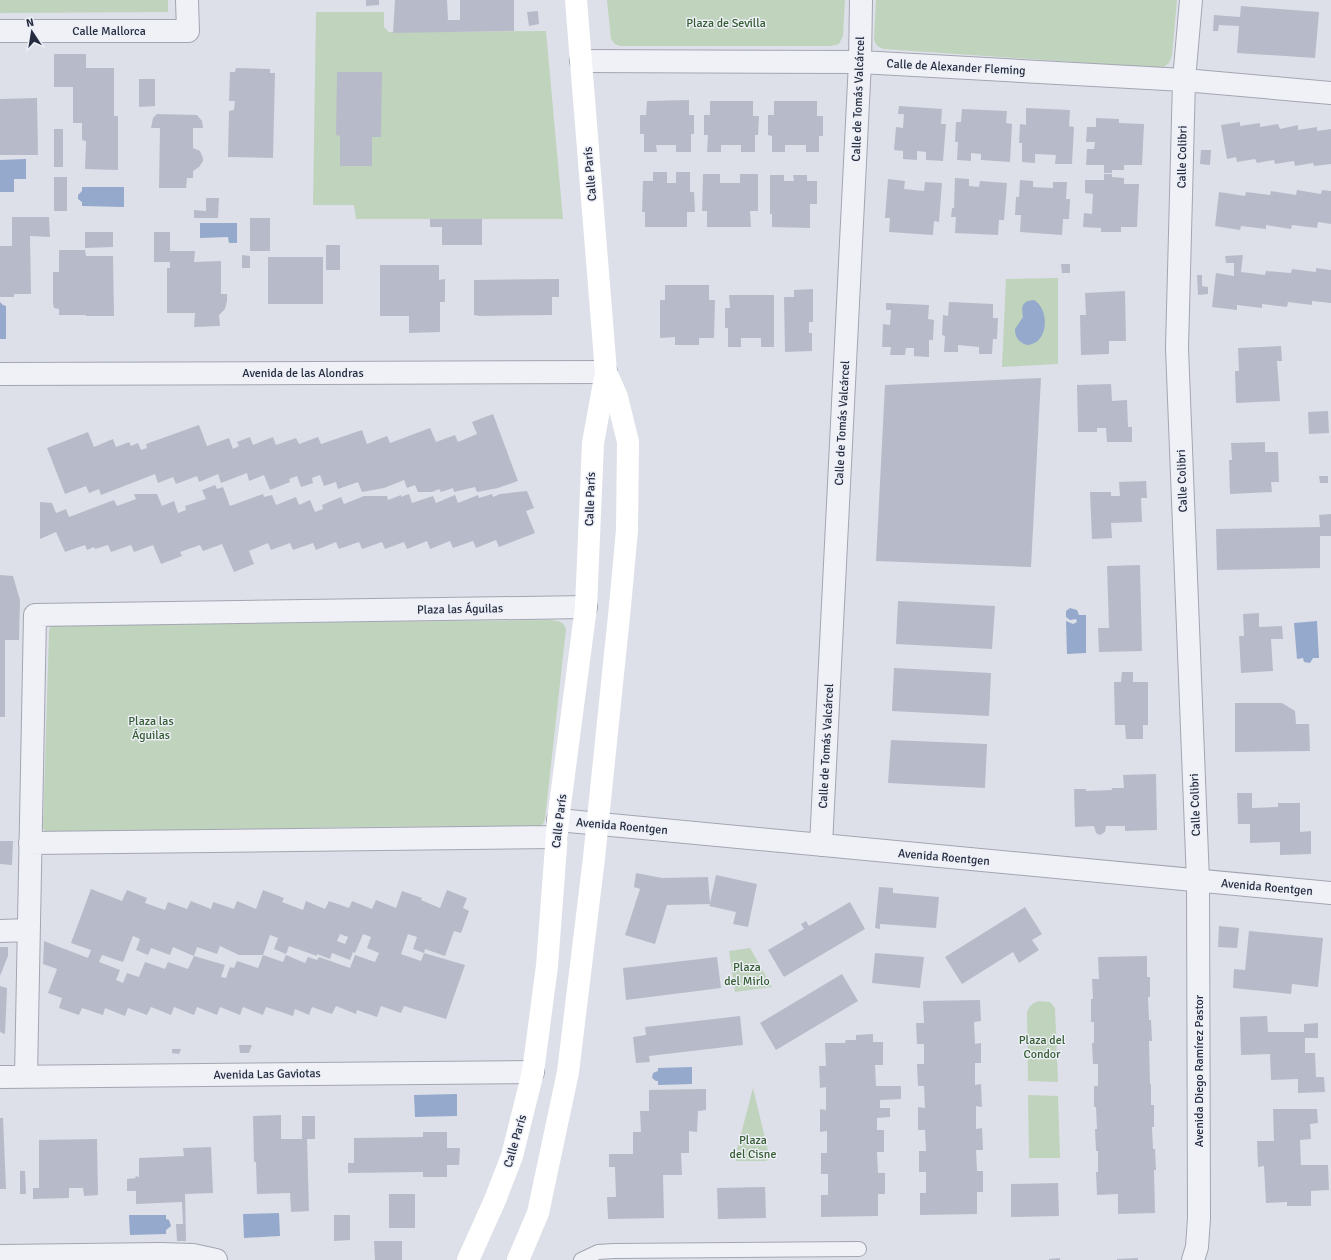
<svg xmlns="http://www.w3.org/2000/svg" width="1331" height="1260" viewBox="0 0 1331 1260" font-family="Signika,sans-serif">
  <rect width="100%" height="100%" fill="#dde0e8"/>
  <path fill="#c0d3bd" d="M0 0H168V12L0 13Z
    M607 0H845L843 36 839 44 831 46H620L615 44 611 39Z
    M876 0H1177L1172 55C1170 62 1168 66 1161 68L884 49C878 47 875 45 874 39Z
    M316 12H384V27L389 32 546 31 563 219H356L354 205H313Z
    M1058 278V364L1002 367 1006 279Z
    M549 620C557 621 563 620 566 629L545 819 543 824 540 826 351 827 49 834 45 831 43 828 49 632 50 627 53 626 352 622Z
    M750 948 772 987 735 992 729 951Z
    M1039 1001 1050 1002 1055 1008 1058 1082 1028 1081 1027 1013C1028 1006 1033 1003 1039 1001Z
    M753 1088 770 1159 766 1161H736L735 1157Z
    M1028 1095 1058 1096 1060 1158H1029Z"/>
  <path fill="#94a9cc" d="M26 159V179H14V192H0V160Z
    M82 187H124V207L82 206V202L78 199V195L82 191Z
    M200 223H237V243H229L228 237 200 238Z
    M1034 300C1050 309 1049 344 1027 345 1019 342 1015 338 1015 329L1023 317C1021 306 1022 301 1034 300Z
    M0 302 3 305 6 306V339H0Z
    M1070 608 1077 610 1079 615H1086V653L1067 654 1066 621 1073 624 1077 622 1076 619 1070 620 1066 617V611Z
    M1317 621 1319 658H1313L1310 663 1304 662 1303 658 1297 659 1294 623Z
    M692 1067V1084L658 1085V1081H656L652 1078 653 1073 658 1071V1068Z
    M457 1094V1116L415 1117 414 1095Z
    M279 1213 280 1236 244 1238 243 1214Z
    M129 1215H166V1219L169 1220 171 1226 166 1230V1234L130 1235Z"/>
  <path fill="#b7bbc9" fill-rule="evenodd" d="M366 0H379V5L366 6Z
    M395 0H447L448 20H460V0H514V31L393 33Z
    M1241 6 1319 12 1315 58 1237 53 1239 26 1219 25 1218 31H1213L1214 15 1240 17Z
    M538 11 539 24 529 26 527 12Z
    M54 54H86V68H114V116H118V170L85 169 86 141 82 140V123H73V87H54Z
    M236 68 270 69V73H275L273 158 228 157 229 111 234 110 235 101H229L230 72H235Z
    M337 72H382L381 137H372V166H340V136L336 135Z
    M139 79H155V106L139 107Z
    M37 98 38 155H0V99Z
    M689 100V115H694V134H691V152H676V145H656L657 152H644V134H640V115H646L647 101Z
    M710 101H753V116H759L758 135H755V152H741V145H721V152H707L708 135H704V115H710Z
    M774 101H817V116H823V136H819V152H806V145H785V152H772V136L768 135V115H774Z
    M899 106 942 109 941 124H946L943 161 926 160V152L917 151V160L903 159V151L894 150 896 127 903 128 904 114H898Z
    M1026 108 1070 110 1069 126 1074 127 1072 164H1055L1056 155 1035 154V163L1022 162V143H1019L1020 124 1026 125Z
    M962 109 1007 111 1006 123 1012 124 1010 162 981 160V154L971 153V161L957 160 958 142H955L956 122H961Z
    M157 114 197 115 202 121 203 128H193V148L200 151 203 158V161L199 167 193 171V178H187L186 188H159L160 128H151L153 118Z
    M1096 118 1119 119V123L1144 124 1142 165H1124V170H1112V173H1104V165H1086L1087 149H1094L1095 142H1086L1087 127H1096Z
    M1240 122V126L1260 123V127L1278 124 1280 129 1298 125V130L1317 127V131L1331 129V164L1314 166 1313 163 1295 166 1294 161 1275 164 1274 160 1257 163 1255 159 1237 162 1236 157 1227 159 1221 125Z
    M54 129H63V167H54Z
    M1201 150H1211L1210 165 1200 164Z
    M653 172H667V183H676V172H690V192H694L695 212H687V227H645V212H642L643 181H653Z
    M703 174H720V183H740V174H758V211H750L751 227H707V211H702Z
    M1104 174H1112V177L1124 178V184H1139L1137 227H1121V232H1101V228L1083 227 1084 213 1092 214 1093 194 1085 193V180H1104Z
    M770 175H784V181H794L793 175H807V181H817V204H810V228L772 227V214H770Z
    M54 177H67V211H54Z
    M955 178 969 179V186L979 187 980 181 1007 183 1004 220H999L998 235 955 233 956 217H951L952 208H954Z
    M888 179 905 181 904 189 924 191 925 182 942 183 939 222 934 221 933 235 889 232 890 218H885Z
    M1020 180 1033 181V187L1053 188V182H1067L1066 199H1070L1069 219H1063L1062 235 1020 232 1021 215H1015L1016 197H1019Z
    M1297 190 1321 194 1322 190 1331 191V224L1318 222 1317 228 1292 225 1291 229 1266 225V229L1241 226 1240 230 1215 226 1219 192 1245 196 1246 192 1270 195 1271 191 1296 195Z
    M206 198H219L218 218H194V210L206 211Z
    M12 217H49L50 237 30 236 31 294H14V297H0V246H12Z
    M250 218H270V251H250Z
    M430 219H482V245H442V227H430Z
    M85 232H113V247L85 248Z
    M154 232H170V251H195L194 262 221 261V294H227V301L225 309 219 315 220 326 194 327 195 313H167V268H170V262H154Z
    M326 245H340V270H326Z
    M59 250H85L86 256H113L114 316H86V315H59V309L54 308 53 304V272H59Z
    M242 255 250 256V268H242Z
    M1243 255 1241 272 1265 275 1266 271 1291 273 1292 269 1316 272V268L1331 270V303L1312 301V305L1288 302 1287 307 1262 304V308L1237 305V310L1212 307 1216 273 1234 276V263H1226L1225 256Z
    M268 257H323V304H268Z
    M1061 264H1070V273H1062Z
    M380 265H439V280L445 279V302H440V332L409 333V316H380Z
    M1197 275H1202V286L1208 287V294L1198 295Z
    M559 279V297H552V315L480 316 474 315V280Z
    M665 285H709V300H715L714 338H699V345H675V337L660 338V300H665Z
    M813 289V322H809V333H812V351L785 352 784 297H794V290Z
    M1125 291 1126 341H1109V354L1081 355 1080 315H1086L1085 293Z
    M729 295H774V347H761V338H741V347H728V328H725V308H730Z
    M949 302 993 304V318H998L997 339H993L992 354H979V347L958 345V352H944L945 336 942 335 943 315 948 316Z
    M886 303 929 305 928 319 934 320 933 340H929V357L914 356V348H906L905 355H890L891 347H882L883 324 890 325 891 310H886Z
    M1281 346 1282 361H1277L1280 401 1236 403 1235 371H1239L1238 348Z
    M1041 378 1031 567 876 561 885 385Z
    M1111 384 1112 401 1127 400 1128 427H1132V442H1107L1106 428H1097V432H1078L1077 385Z
    M1328 411 1329 433 1309 434 1308 412Z
    M493 414 518 481 498 488 477 492 475 487 454 492 453 488 441 492 439 489 432 492H418L415 485 407 488 404 480 384 488 362 492 358 482 338 489 336 482 324 486 320 475 312 478 313 483 301 487 297 476 289 479 290 482 270 490 264 475 249 481 247 473 221 483 218 474 199 482 197 476 176 484 173 477 158 483 155 474 101 495 99 489 89 493 86 486 65 494 47 448 88 432 94 447 113 439 116 447 129 442 131 446 138 443 141 450 147 448 146 444 199 425 207 446 229 438 233 449 239 446 237 442 250 437 253 445 273 437 276 445 296 438 299 444 318 437 321 444 362 430 367 444 387 436 390 443 430 428 436 442 455 435 458 442 477 434 472 422Z
    M1265 442V452H1278L1279 482H1271L1272 492 1230 494 1229 460H1232L1231 443Z
    M1319 476H1328V483H1320Z
    M1146 481 1147 498H1141L1142 522 1111 523 1112 538 1092 539 1090 492H1111V496H1120L1119 482Z
    M215 485 217 489 223 487 230 506 263 494 264 497 272 495 276 505 296 497 299 505 310 500 315 512 323 509 322 505 341 497 344 504 364 496H387L388 500 401 495V497L409 494 412 503 433 496 436 503 455 495 458 503 478 495 479 498 492 494 493 497 500 494 527 491 534 508 526 511 535 533 499 547 496 540 476 548 473 541 453 548 450 541 430 549 427 541 407 549 404 542 385 549 382 542 362 549 359 542 339 549 336 542 316 550 313 543 293 550 290 543 271 550 268 543 249 551 254 564 234 572 222 544 203 551 200 545 180 552 182 556 161 564 153 545 134 552 131 545 111 552 108 545 95 549 94 547 87 550 85 545 65 552 56 532 40 539V502L52 503 56 513 66 509 69 517 114 500 117 506 136 499 134 494H157L162 506 174 501 178 513 186 510 185 506 206 499 202 490Z
    M1331 514V536H1320V568L1217 570 1216 529 1320 527 1319 515Z
    M1140 565 1142 651 1099 652 1098 628H1109L1107 566Z
    M0 575 13 576 20 600 19 640H5V717H0Z
    M898 601 995 606 992 649 896 644Z
    M1259 613V627L1282 626 1283 639H1271L1273 671 1241 673 1239 636H1244L1243 614Z
    M894 668 991 673 989 716 892 711Z
    M1122 672H1133V682H1148V725H1143V739H1126L1125 725H1115L1114 682H1121Z
    M1235 703H1282L1295 711 1296 724H1309L1310 751 1235 752Z
    M891 740 987 744 985 788 888 783Z
    M1156 774 1157 830 1125 831V826H1106L1105 832 1100 835 1096 833 1094 826 1075 827 1074 789H1086V791L1112 790V788H1124L1123 775Z
    M1237 793H1252V808L1278 807V803H1300V832L1311 831V854L1280 855V842L1250 843V824H1238Z
    M0 841H13L12 865 0 864Z
    M636 873 662 878 708 877 710 903 716 875 757 884 748 927 733 924 736 912 709 906 710 904 667 905 655 944 625 935 640 889 634 887Z
    M879 887 893 888V893L939 897 936 928 880 924V929L875 928Z
    M91 889 122 901 127 890 147 898 145 903 165 910 168 902 187 909 191 901 211 909 213 902 234 909 237 901 256 909 263 890 284 898 282 902 303 910 306 901 325 909 329 901 349 908 352 901 372 909 376 900 396 908 402 891 422 898 421 900 440 908 447 890 467 898 463 908 469 911 461 933 454 931 445 956 425 949 424 953 413 949 417 937 408 934 401 954 421 961 424 953 465 965 446 1019 404 1006 401 1013 381 1006 377 1017 357 1010 356 1014 336 1006 332 1014 312 1007 309 1015 295 1009 293 1016 266 1007 263 1015 243 1007 240 1015 220 1007 217 1015 197 1007 194 1015 174 1007 171 1015 151 1007 147 1015 128 1008 125 1016 105 1008 103 1015 82 1008 79 1015 59 1008 62 998 48 993 57 969 43 964 44 941 88 958 91 950 71 943ZM340 934 348 937 345 944 337 941ZM363 934 371 937 367 948 379 953 375 962 355 955 350 968 319 957 317 960 308 957 305 963 286 955 283 962 263 955 258 968 237 961 234 968 230 967 226 978 221 977 225 965 194 956 197 947 217 954 220 946 239 955H263L270 935 278 938 274 949 286 954 289 946 317 956V954L330 959 332 953 350 960 353 952 355 953ZM133 936 140 939 136 950 148 955 151 948 170 955 173 947 194 956 188 969 168 962 165 969 145 962 139 977 127 973 123 983 116 980 120 970 99 962 102 955 123 962Z
    M850 902 865 929 784 977 768 950 804 929 801 924 806 921 809 926Z
    M1025 907 1042 934 1032 940 1039 950 1019 963 1013 952 962 984 945 957Z
    M1219 926 1239 928 1237 948 1218 947Z
    M1249 931 1323 938 1318 987 1292 984 1291 994 1233 988 1234 969 1245 970Z
    M0 947H8V956L0 976Z
    M875 953 924 957 920 988 872 983Z
    M1147 956V977H1150V997H1148L1149 1020H1151L1152 1041H1149L1150 1084H1151V1105H1154V1127H1152L1153 1149H1155L1156 1170H1154L1155 1213 1118 1214V1194L1097 1195 1096 1172H1098V1151H1096L1095 1129H1097L1096 1107H1094V1086H1098V1064H1093L1092 1043H1094V1022H1091V999H1093L1092 979H1099L1098 957Z
    M717 957 721 988 626 1000 623 968Z
    M842 974 858 1001 776 1050 760 1023Z
    M0 986 7 988 5 1034 0 1032Z
    M980 1000 981 1021 974 1022 975 1044 981 1043V1063H975V1085L981 1084 982 1107 976 1106V1129L982 1128 983 1150H976L977 1171H983V1192H977V1214L920 1215V1193H926V1172H919V1151H926L925 1130H918V1107L925 1108 924 1086H918L917 1064H924V1044H917L916 1023H924L923 1001Z
    M740 1016 743 1045 649 1056 650 1062 636 1063 633 1037 646 1035 645 1027Z
    M1267 1016 1268 1032H1304V1024L1318 1023V1038H1305V1053H1315L1316 1077H1324L1325 1092 1298 1093V1079L1271 1080 1270 1054 1241 1055 1240 1017Z
    M873 1034V1042H883V1065H875L876 1086H901V1099L880 1100V1108H890V1117L877 1118V1130H884V1152H877L878 1173H885V1194H878V1216L821 1217V1195H828V1174H821V1153H827V1131L820 1132V1109L826 1110V1087L820 1088 819 1066H826L825 1043H845L846 1040H856V1035Z
    M239 1045H252L249 1053H240Z
    M172 1049H181L179 1054 172 1053Z
    M706 1089V1110L698 1111 697 1132 689 1131V1153H681L682 1175H663L664 1218 608 1219 607 1197H616L615 1167H609V1154H633V1132H641L640 1111H649V1090Z
    M1273 1109H1317L1318 1123 1310 1124 1311 1139 1300 1140 1301 1165H1328L1329 1190 1311 1191V1206H1287V1202L1266 1203 1264 1166 1258 1167 1257 1141H1274Z
    M281 1115V1139H302V1116H315V1139H307L309 1211 291 1212 290 1193 257 1194 256 1162H254L253 1116Z
    M0 1118H3L6 1189H0Z
    M423 1132H447V1148H460L459 1165H447V1177H423V1172L348 1173V1163H354V1138L423 1137Z
    M97 1139 98 1195 84 1196 83 1188H69V1198L33 1199V1188H39V1140Z
    M211 1147 213 1193 185 1194 186 1241H177L176 1224H183L182 1202 136 1204V1191H127V1179L136 1178 135 1176 139 1177V1158L184 1156 183 1148Z
    M20 1171H25L26 1194H20Z
    M1058 1183 1059 1216 1011 1217V1184Z
    M765 1187 766 1218 718 1219 717 1188Z
    M389 1194H415V1228H389Z
    M334 1215H350V1240L334 1241Z
    M374 1241H402V1260H375Z
    M1060 1258V1260H1049V1259Z
    M1138 1258V1260H1117V1259Z"/>
  <g fill="none" stroke-linecap="round" stroke-linejoin="round">
    <g stroke="#a2a6b2" stroke-width="16">
      <path id="lane" d="M581 1260 598 1252 614 1251 859 1249"/>
    </g>
    <g stroke="#a2a6b2" stroke-width="24">
      <path id="street" d="M1191 0 1184 80 1177 348 1198 881 1199 1218 1197 1247 1193 1260
        M0 31H188L187 0
        M581 61 860 62 1184 80 1331 93
        M0 374 606 372
        M558 820 1331 893
        M30 843 556 837
        M821 845 860 62 861 0
        M0 931 28 930
        M26 1076 35 615 586 607
        M0 1077 533 1072
        M0 1256 160 1254 193 1255 216 1260"/>
    </g>
    <use href="#lane" stroke="#f0f1f6" stroke-width="14"/>
    <use href="#street" stroke="#f0f1f6" stroke-width="22"/>
    <path stroke="#fff" stroke-width="22" d="M468 1260 495 1200 512 1156 533 1072 547 966 558 820 586 607 593 443 606 372 576 0
      M518 1260 538 1213 568 1072 594 858 620 606 627 530 628 442 617 397 606 372"/>
  </g>
  <g text-anchor="middle" stroke-width="3" stroke-linejoin="round" paint-order="stroke">
    <g font-size="12" fill="#355d31" stroke="#eceff6">
      <text x="726" y="27">Plaza de Sevilla</text>
      <text x="151" y="725">Plaza las<tspan x="151" dy="14">Águilas</tspan></text>
      <text x="747" y="971">Plaza<tspan x="747" dy="14">del Mirlo</tspan></text>
      <text x="1042" y="1044">Plaza del<tspan x="1042" dy="14">Condor</tspan></text>
      <text x="753" y="1144">Plaza<tspan x="753" dy="14">del Cisne</tspan></text>
    </g>
    <g font-size="12" fill="#252c40" stroke="#eceff6">
      <text x="109" y="35">Calle Mallorca</text>
      <text transform="translate(956 67) rotate(3)" y="4">Calle de Alexander Fleming</text>
      <text transform="translate(858 99) rotate(-88)" y="4">Calle de Tomás Valcárcel</text>
      <text transform="translate(1182 157) rotate(-89)" y="4">Calle Colibri</text>
      <text transform="translate(590 174) rotate(-95)" y="4">Calle París</text>
      <text x="303" y="377">Avenida de las Alondras</text>
      <text transform="translate(842 423) rotate(-87)" y="4">Calle de Tomás Valcárcel</text>
      <text transform="translate(1182 481) rotate(-92)" y="4">Calle Colibri</text>
      <text transform="translate(590 499) rotate(-88)" y="4">Calle París</text>
      <text transform="translate(460 609) rotate(-1)" y="4">Plaza las Águilas</text>
      <text transform="translate(826 746) rotate(-87)" y="4">Calle de Tomás Valcárcel</text>
      <text transform="translate(1195 805) rotate(-92)" y="4">Calle Colibri</text>
      <text transform="translate(559 821) rotate(-83)" y="4">Calle París</text>
      <text transform="translate(622 826) rotate(5)" y="4">Avenida Roentgen</text>
      <text transform="translate(944 857) rotate(5)" y="4">Avenida Roentgen</text>
      <text transform="translate(1267 887) rotate(5)" y="4">Avenida Roentgen</text>
      <text transform="translate(1199 1071) rotate(-90)" y="4">Avenida Diego Ramírez Pastor</text>
      <text transform="translate(267 1074) rotate(-1)" y="4">Avenida Las Gaviotas</text>
      <text transform="translate(515 1141) rotate(-74)" y="4">Calle París</text>
    </g>
  </g>
  <g transform="translate(32 32) rotate(348)" stroke="#eceff6" stroke-width="3" paint-order="stroke">
  <path d="M0-3L7 15L0 10L-7 15Z" fill="#252c40"/>
  <text y="-6" font-size="11" font-weight="bold" text-anchor="middle" fill="#252c40">N</text>
  </g>
</svg>
